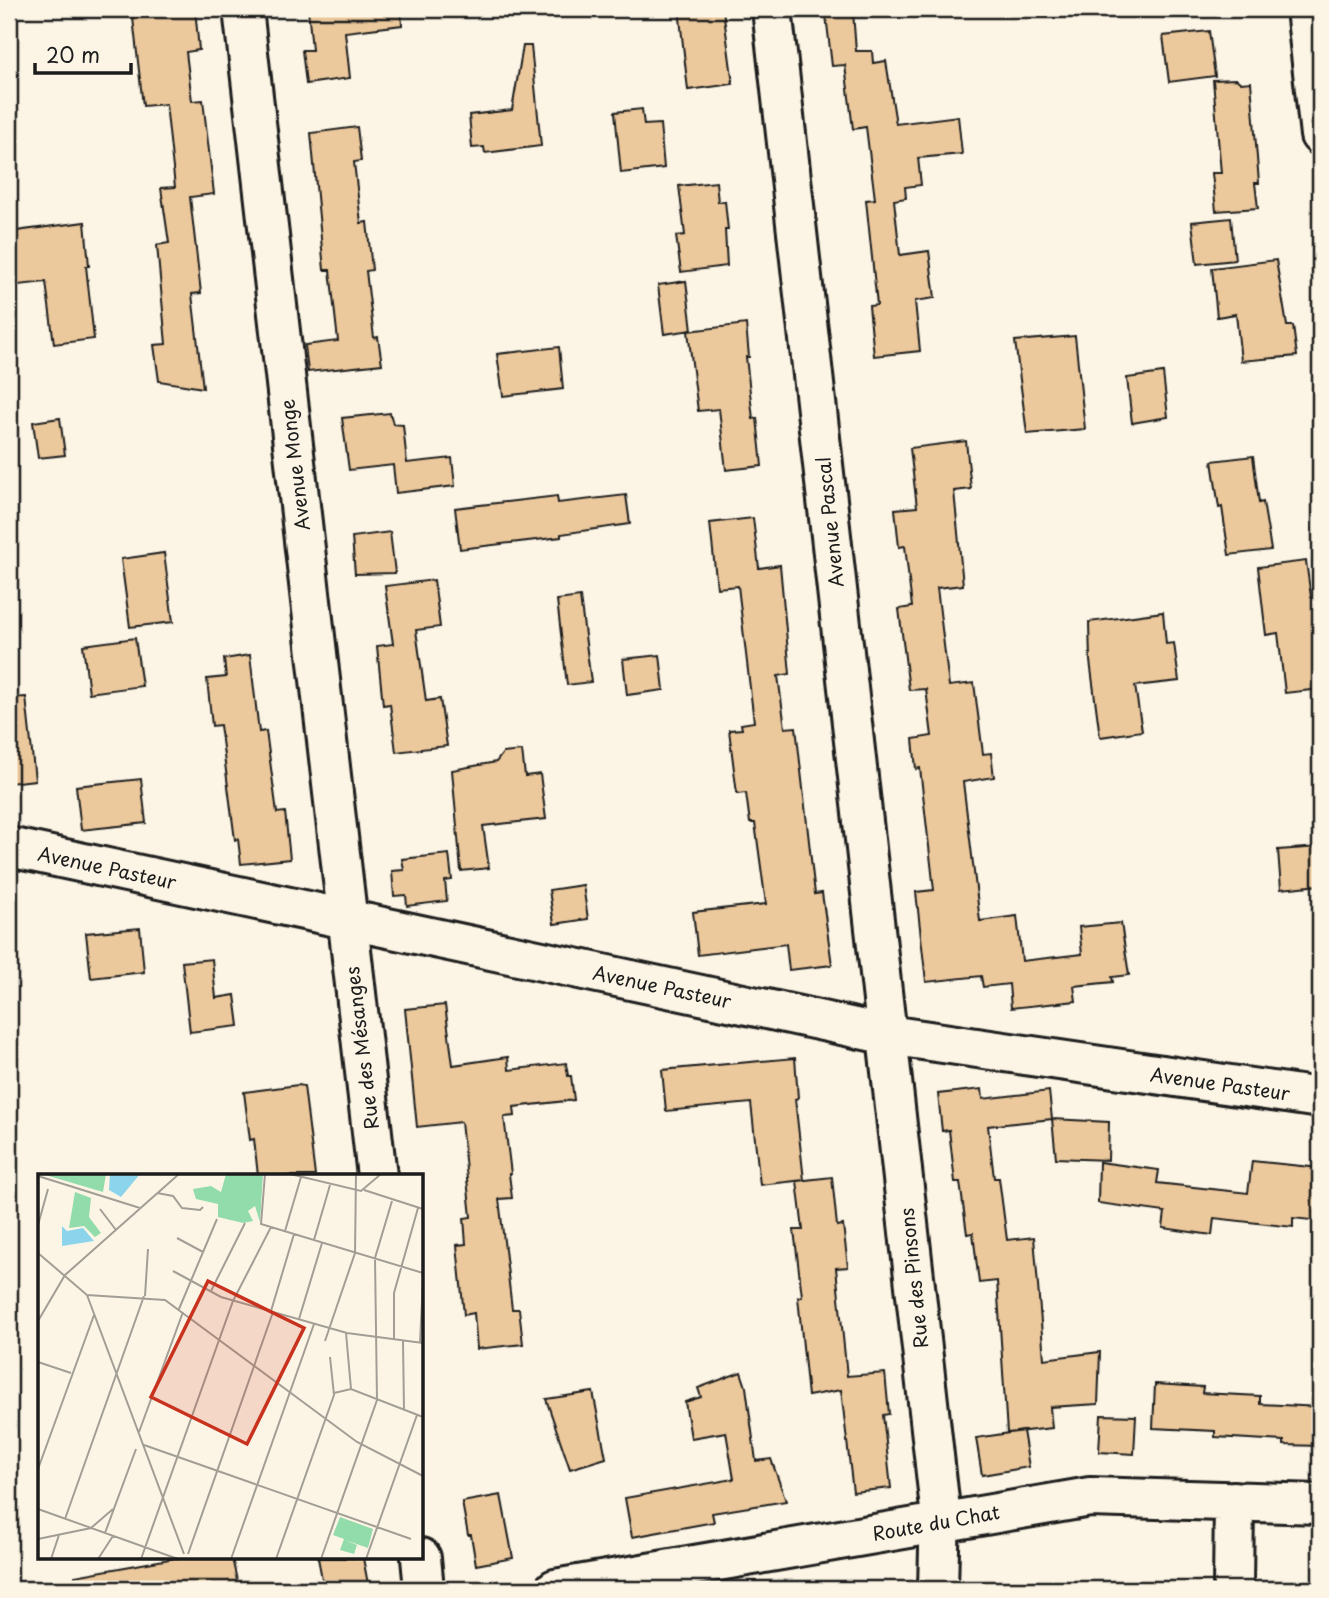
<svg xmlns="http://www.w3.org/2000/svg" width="1329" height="1598" viewBox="0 0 1329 1598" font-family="'Playpen Sans',sans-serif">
  <rect width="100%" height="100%" fill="#fcf5e5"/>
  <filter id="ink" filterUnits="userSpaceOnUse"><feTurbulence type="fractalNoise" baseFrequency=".0143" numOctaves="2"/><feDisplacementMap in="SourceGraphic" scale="14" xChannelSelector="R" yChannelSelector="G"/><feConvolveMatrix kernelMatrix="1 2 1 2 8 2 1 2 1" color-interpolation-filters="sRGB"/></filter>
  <g filter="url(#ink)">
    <path fill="#ecc99d" stroke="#1c1c1c" stroke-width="2" d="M132 9H195L199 50 186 52 192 101 203 100 214 194 190 197 201 293 192 294 203 388 159 381 154 345 166 344 157 245 169 243 161 188 175 187 166 104 143 106Z
      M308 9H401L402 25 345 32 350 78 306 84 302 50H312Z
      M679 9H723L733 84 688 90Z
      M853 12 856 51H872L873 63 886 61 896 124 958 116 962 154 918 158 921 185 905 187 906 198 894 200 900 255 929 251 935 298 915 301 920 351 874 356 869 306 877 305 866 200 875 199 866 127 853 129 845 65 832 66 826 15Z
      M1209 31 1215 76 1169 82 1163 36Z
      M523 46H531L541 146 485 153 484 147 472 148 469 115 512 110Z
      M1236 79 1241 83 1251 82 1259 183H1255L1258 208 1216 211 1212 173H1221L1213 80Z
      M642 109 644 125 660 124 664 168 621 173 615 112Z
      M357 127 361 161 354 162 361 223 367 222 372 270 366 271 374 338 378 337 382 364 308 372 305 345 338 341 330 270H324L311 133Z
      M716 182 718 202 725 201 728 230H725L727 266 681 272 676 236 685 235 679 186Z
      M1231 218 1235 260 1197 264 1192 222Z
      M85 222 89 266H86L94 339 54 344 46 282 9 286V232Z
      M1276 260 1287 326H1293L1297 356 1241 361 1236 314 1217 317 1212 268Z
      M686 281 692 330 664 334 658 285Z
      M746 324 749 357H746L753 419 757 418 762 466 726 470 719 409 698 411 688 331Z
      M1075 336 1085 429 1027 434 1015 341Z
      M559 347 563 389 503 396 497 354Z
      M1163 373 1168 417 1132 423 1127 378Z
      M390 413 393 424 403 425 407 463 452 458 455 486 396 493 393 465 349 470 342 418Z
      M60 418 65 455 38 458 33 422Z
      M966 441 971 489 954 491 963 585 937 588 949 686 974 683 983 754 991 753 994 777 963 782 980 921 1017 916 1022 961 1082 954 1079 927 1121 923 1129 975 1112 977 1113 982 1074 986 1076 1001 1011 1008 1009 984 983 987 981 976 926 982 916 892 934 890 920 768 916 769 913 739 932 736 926 689 909 690 899 609 912 607 905 546 899 547 895 509 917 507 910 448Z
      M1253 456 1259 503 1263 502 1271 550 1229 555 1222 507 1219 508 1212 461Z
      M626 495 630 524 561 534V537L460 549 455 508 557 496 558 503Z
      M753 518 759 568 780 565 790 674 778 676 785 728 796 727 815 894 822 893 832 965 789 970 786 944 698 955 693 912 766 904 755 823H750L746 793 737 794 729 730 742 729 741 724 754 722 738 586 717 588 710 523Z
      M390 532 395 573 355 574 352 537Z
      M164 553 173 622 130 627 121 559Z
      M1306 561 1311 597 1320 596V689L1285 693 1278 633 1266 635 1258 567Z
      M434 580 440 627 416 630 426 701 440 699 447 746 396 752 390 704 383 705 377 646 393 644 385 586Z
      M580 597 591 682 567 685 557 600Z
      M1163 612 1166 644 1174 643 1179 681 1135 686 1142 731 1100 737 1090 661 1089 622Z
      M135 638 142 686 89 693 83 645Z
      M250 655 259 732 266 731 277 813 285 812 290 859 241 864 238 839 235 840 220 725 212 726 207 679 226 677 224 659Z
      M660 655 664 690 627 695 623 659Z
      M26 697 35 780 9 783V698Z
      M522 751 525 776 540 774 546 819 483 826 489 868 461 871 452 770 496 762 503 753Z
      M141 779 146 823 81 830 76 786Z
      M1320 847V885L1281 889 1278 850Z
      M449 854 452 880 445 881 447 901 407 906 406 895 394 896 392 871 404 870 402 859Z
      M583 885 588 919 554 924 549 890Z
      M140 928 144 972 91 978 86 933Z
      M212 959 216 998 235 995 239 1026 190 1032 182 962Z
      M445 1005 453 1065 508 1057 509 1070 566 1063 568 1076H571L574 1100 514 1107 515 1116 504 1117 511 1174H509L512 1198 499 1199 512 1309H519L523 1344 477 1349 474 1313 464 1315 457 1245 466 1244 464 1218 471 1217 461 1122 417 1127 405 1009Z
      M795 1058 798 1098 795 1099 804 1180 760 1185 751 1103 666 1111 662 1070Z
      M298 1085 304 1086 315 1176H258L254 1139 250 1140 244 1092Z
      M982 1089 983 1099 1049 1091 1052 1119 988 1126 994 1178H999L1007 1240 1034 1237 1044 1359 1100 1352 1098 1404 1050 1407 1052 1428 1007 1433 997 1281 979 1283 973 1233 967 1234 960 1182H955L949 1130 942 1131 938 1094Z
      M1052 1119 1109 1122 1108 1160 1056 1158Z
      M1252 1161 1320 1168V1221L1293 1218V1227L1214 1218 1212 1235 1163 1228 1165 1212 1098 1203 1099 1162 1159 1170 1157 1183 1248 1193Z
      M832 1177 837 1226 843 1225 848 1267 836 1268 847 1376 885 1373 889 1414 883 1415 891 1488 853 1492 841 1390 808 1396 798 1297 802 1296 794 1230H803L797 1181Z
      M741 1372 746 1387 756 1461 771 1459 786 1501 712 1513 714 1522 632 1537 625 1498 734 1479 726 1432 691 1438 685 1402 701 1397 698 1388Z
      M1155 1384 1203 1387 1202 1393 1260 1396V1404L1320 1407V1446L1284 1445V1441L1215 1437V1431L1153 1428Z
      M593 1392 606 1458 570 1469 546 1399Z
      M1101 1415 1136 1416 1134 1454 1099 1452Z
      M1023 1431 1029 1467 982 1475 976 1438Z
      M501 1495 513 1558 476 1565 471 1535H468L462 1502Z
      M175 1558H232L238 1585 214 1589H76L75 1576Z
      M318 1558H363L368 1584 355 1586 356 1589H324Z"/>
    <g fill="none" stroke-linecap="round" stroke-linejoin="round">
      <g stroke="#1c1c1c" stroke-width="44">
        <path id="minor" d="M243 9 377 1176
          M772 9 940 1509 938 1589
          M1306 9 1320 135
          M9 847 888 1035 1320 1098
          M421 1558 424 1589
          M555 1589 1090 1497 1320 1504
          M1233 1589 1234 1501"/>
      </g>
      <use href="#minor" stroke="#fcf5e5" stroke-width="38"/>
    </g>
  </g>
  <g text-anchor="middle" stroke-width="5" stroke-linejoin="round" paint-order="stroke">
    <g font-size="19" fill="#1c1c1c" stroke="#fcf5e5">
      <text transform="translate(295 465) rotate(-97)" y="7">Avenue Monge</text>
      <text transform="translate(830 522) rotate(-96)" y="7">Avenue Pascal</text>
      <text transform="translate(107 868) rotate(12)" y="7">Avenue Pasteur</text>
      <text transform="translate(662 987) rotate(12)" y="7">Avenue Pasteur</text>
      <text transform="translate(362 1048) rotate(-97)" y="7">Rue des Mésanges</text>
      <text transform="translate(1220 1084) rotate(8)" y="7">Avenue Pasteur</text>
      <text transform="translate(914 1278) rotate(-96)" y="7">Rue des Pinsons</text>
      <text transform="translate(936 1523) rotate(-10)" y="7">Route du Chat</text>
    </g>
  </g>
  <g transform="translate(38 1174)">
    <rect width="385" height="385" fill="#fcf5e5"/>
    <path d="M4 0H68L65 18ZM302 343 335 355 330 374 307 366 319 371 316 380 302 376 306 365 295 361Z" fill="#92dbab"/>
    <path d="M188 0H225L222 48 217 32 210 37 215 47 205 49 180 43V30L158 25 155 15 173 12 183 18ZM37 18 53 24 51 43 63 59 57 63 46 52 31 54Z" fill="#92dbab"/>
    <path d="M72 0H102L83 23 71 16ZM24 52 29 57 45 54 56 67 24 72Z" fill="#8bd4ec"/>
    <path fill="none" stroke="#a29e95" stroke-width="2" d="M227 0 223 50 385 99M252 0 323 17 343 0M0 2 102 34M326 16 385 35M119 19 135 22 144 34 162 36 165 33M62 35 78 56M0 51 10 15M247 57 263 3M139 64 165 78M276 66 292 11M0 79 49 121 146 380M135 97 183 123 309 159 385 169M173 117 207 49M49 121 127 126 319 268 385 302M107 122 110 75M141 135 179 45M233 137 256 60M261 145 284 69M0 147 27 101 141 0M308 159 313 215M356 166V119L380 34M287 167 317 79 318 0M365 167 366 236M382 168 385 107M0 188 33 199M296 219 313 215 385 243M101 258 145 138M106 271 373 365M0 295 56 141M0 335 140 385M27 345 106 122M67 359 98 275M0 365 53 354 75 335M150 380 235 138M13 385 21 361M60 385 75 362M103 385 195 127 233 53M193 385 276 150M238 385 296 221 292 183M283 385 339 226 337 84 354 27M328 385 379 241"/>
    <path fill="#c8321e" fill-opacity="0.15" stroke="#c8321e" stroke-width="3.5" d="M170 107 266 154 209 270 113 223Z"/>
    <rect width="385" height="385" fill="none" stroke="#1c1c1c" stroke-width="3.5"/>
  </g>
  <rect width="1329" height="1598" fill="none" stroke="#fcf5e5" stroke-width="35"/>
  <rect x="18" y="18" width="1294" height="1563" fill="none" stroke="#1c1c1c" stroke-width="2.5" filter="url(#ink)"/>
  <path d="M35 63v10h96v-10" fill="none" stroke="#1c1c1c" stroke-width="3.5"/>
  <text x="46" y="63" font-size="21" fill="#1c1c1c" stroke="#fcf5e5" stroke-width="5" paint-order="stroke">20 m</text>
</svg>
